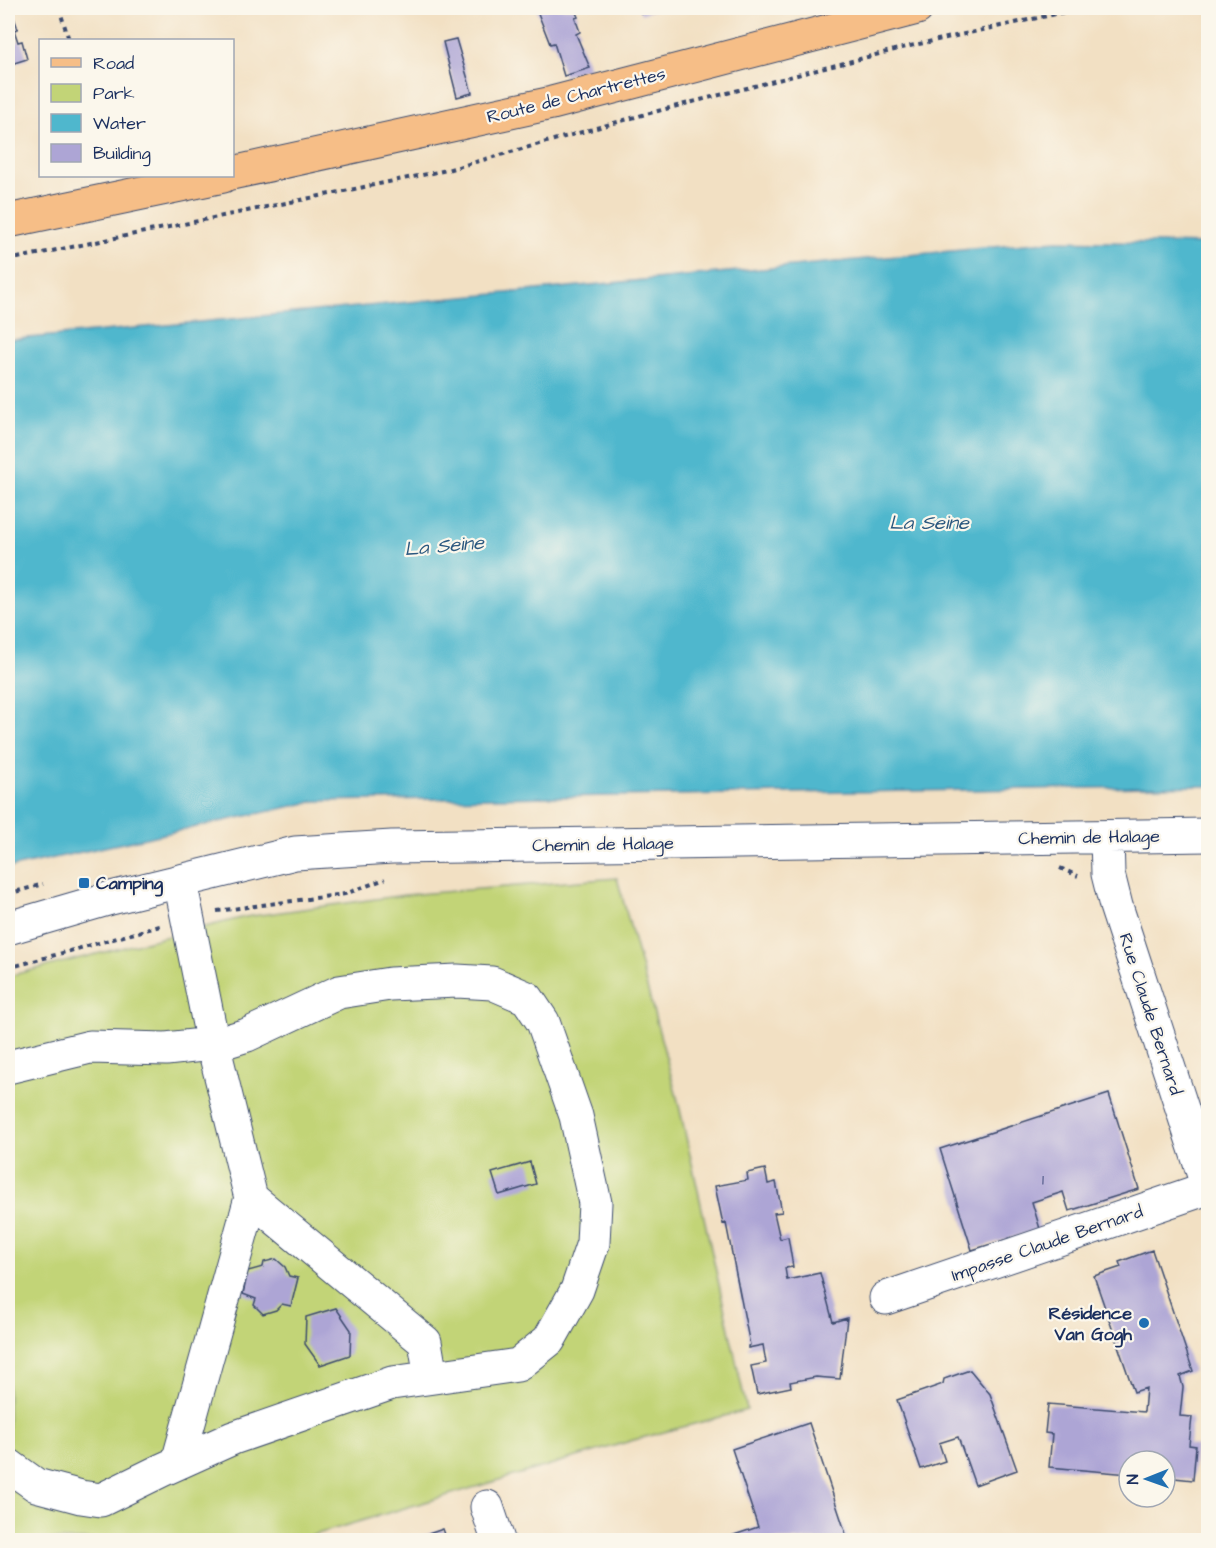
<svg xmlns="http://www.w3.org/2000/svg" width="1216" height="1548" viewBox="0 0 1216 1548" font-family="'Architects Daughter',sans-serif">
  <rect width="100%" height="100%" fill="#fbf7ec"/>
  <filter id="ink" filterUnits="userSpaceOnUse"><feTurbulence type="fractalNoise" baseFrequency=".0167" numOctaves="2"/><feDisplacementMap in="SourceGraphic" scale="12" xChannelSelector="R" yChannelSelector="G"/><feConvolveMatrix kernelMatrix="1 2 1 2 8 2 1 2 1" color-interpolation-filters="sRGB"/></filter>
  <filter id="wash" filterUnits="userSpaceOnUse"><feTurbulence type="fractalNoise" baseFrequency=".008" numOctaves="4" result="noise"/><feDisplacementMap in="SourceGraphic" scale="24" xChannelSelector="R" yChannelSelector="G"/><feGaussianBlur stdDeviation="1.35" result="paint"/><feColorMatrix in="noise" values="0 0 0 0 0 0 0 0 0 0 0 0 0 0 0 0 0 1.4 0 .05"/><feComposite in="paint" operator="in"/></filter>
  <g filter="url(#wash)">
    <rect width="100%" height="100%" fill="#f2e0c3"/>
    <path fill="#c2d477" stroke="#6e826a" stroke-width="1.5" d="M617 878 678 1101 747 1410 634 1440 297 1540H8V976L245 917 405 895Z"/>
    <path fill="#4fb7cd" stroke="#357396" stroke-width="1.5" d="M1056 241 1208 244V786L316 801 8 868V340Z"/>
    <g id="blocks">
      <path fill="#ada5d5" d="M536 8H574L578 17 575 18 580 32 576 34 590 68 564 76 554 43 550 44Z
        M639 8H660L641 14Z
        M12 12 18 29 14 30 18 42 22 41 27 59 8 65V13Z
        M456 39 472 93 457 97 443 42Z
        M1109 1094 1139 1189 1069 1211 1063 1192 1032 1202 1040 1229 972 1250 940 1149Z
        M530 1162 536 1184 499 1195 492 1173Z
        M765 1169 768 1184 776 1182 782 1212 774 1213 780 1239 788 1237 793 1267 785 1268 787 1280 820 1273 833 1322 847 1318 840 1379 816 1377 790 1382 791 1387 757 1394 751 1366 766 1363 763 1345 748 1348V1346L750 1345 726 1223 723 1224 715 1186 748 1180 747 1173Z
        M1152 1250 1193 1371 1180 1376 1183 1387 1180 1416 1192 1417 1189 1445 1196 1446 1193 1480 1165 1477V1461H1129V1474L1049 1467 1052 1434 1045 1433 1048 1404 1144 1412 1146 1388 1134 1392 1094 1276 1121 1267 1119 1262Z
        M276 1259 285 1267 289 1276 298 1278 291 1306 282 1304 276 1310 263 1314 254 1305 256 1299 243 1294 248 1271 263 1267 264 1262Z
        M336 1308 351 1330 350 1355 320 1365 305 1344 306 1317Z
        M970 1370 990 1394 1017 1470 975 1485 958 1437 939 1443 945 1461 921 1469 897 1400 943 1384 944 1379Z
        M809 1423 848 1540H719L758 1527 732 1449Z
        M443 1529 447 1540H411Z"/>
    </g>
  </g>
  <g filter="url(#ink)">
    <use href="#blocks" fill-opacity="0" stroke="#3b4a6d" stroke-width="1.5"/>
    <g fill="none" stroke-linecap="round" stroke-linejoin="round">
      <g stroke="#3b4a6d" stroke-width="35">
        <path id="minor" d="M1107 837 1108 874 1116 906 1208 1188
          M180 881 213 1044 251 1198
          M8 928 111 898 295 853 392 847 1208 835
          M8 1067 90 1047 166 1049 221 1043 247 1035 339 992 390 984 457 981 492 983 527 998 543 1022 576 1116 595 1203 593 1243 577 1290 549 1340 518 1365 392 1383 233 1438 162 1470 101 1500 81 1497 36 1485 8 1465
          M886 1298 1208 1188
          M178 1462 251 1198 425 1342 431 1377
          M487 1507 498 1540"/>
      </g>
      <g stroke="#3b4a6d" stroke-width="35">
        <path id="major" d="M232 173 552 103 917 8
          M8 221 223 176"/>
      </g>
      <path stroke="#3b4a6d" stroke-width="4" stroke-dasharray="4.5 4.5" stroke-linecap="butt" d="M59 8 69 40
        M8 260 447 170 646 114 910 46 1083 8
        M1060 868 1078 876
        M8 894 43 884
        M217 911 345 894 385 879
        M8 968 160 926"/>
      <use href="#minor" stroke="#fff" stroke-width="33"/>
      <use href="#major" stroke="#f6be87" stroke-width="33"/>
    </g>
  </g>
  <g fill="#1f6fb2" stroke="#fbf7ec" stroke-width="2">
    <rect x="78" y="877" width="12" height="12" rx="3"/>
    <circle cx="1144" cy="1323" r="6"/>
  </g>
  <g text-anchor="middle" stroke-width="4.5" stroke-linejoin="round" paint-order="stroke">
    <g font-size="15" fill="#404c7c">
      <text x="1043" y="1185">1</text>
    </g>
    <g font-size="18" fill="#1b2f5e" stroke="#fbf7ec">
      <text transform="translate(576 95) rotate(-14)" y="6">Route de Chartrettes</text>
      <text transform="translate(1089 837) rotate(-1)" y="6">Chemin de Halage</text>
      <text transform="translate(603 844) rotate(-1)" y="6">Chemin de Halage</text>
      <text transform="translate(1151 1014) rotate(72)" y="6">Rue Claude Bernard</text>
      <text transform="translate(1047 1243) rotate(-19)" y="6">Impasse Claude Bernard</text>
    </g>
    <g font-size="18" font-weight="bold" fill="#1b2f5e" stroke="#fbf7ec" text-anchor="start">
      <text x="96" y="889">Camping</text>
      <text x="1132" y="1319" text-anchor="end">Résidence<tspan x="1132" dy="21">Van Gogh</tspan></text>
    </g>
    <g font-size="20" font-style="italic" fill="#2b587f" stroke="#fbf7ec">
      <text x="929" y="529">La Seine</text>
      <text transform="translate(444 545) rotate(-5)" y="7">La Seine</text>
    </g>
  </g>
  <rect width="1216" height="1548" fill="none" stroke="#fbf7ec" stroke-width="30"/>
  <rect x="39" y="39" width="195" height="138" fill="#fbf7ec" stroke="#a1a7b3" stroke-width="1.5"/>
  <rect x="51" y="58" width="30" height="9" fill="#f6be87" stroke="#a1a7b3" stroke-width="1.5"/>
  <text x="93" y="69" font-size="18" fill="#1b2f5e">Road</text>
  <rect x="51" y="84" width="30" height="18" fill="#c2d477" stroke="#a1a7b3" stroke-width="1.5"/>
  <text x="93" y="99" font-size="18" fill="#1b2f5e">Park</text>
  <rect x="51" y="114" width="30" height="18" fill="#4fb7cd" stroke="#a1a7b3" stroke-width="1.5"/>
  <text x="93" y="129" font-size="18" fill="#1b2f5e">Water</text>
  <rect x="51" y="144" width="30" height="18" fill="#ada5d5" stroke="#a1a7b3" stroke-width="1.5"/>
  <text x="93" y="159" font-size="18" fill="#1b2f5e">Building</text>
  <g transform="translate(1147 1479) rotate(269)"><circle r="28" fill="#fbf7ec" stroke="#a1a7b3" stroke-width="1.5"/>
  <path d="M0-4.5L10 22L0 15L-10 22Z" fill="#1f6fb2"/>
  <text y="-9" font-size="16" font-weight="bold" text-anchor="middle" fill="#1b2f5e">N</text>
  </g>
</svg>
